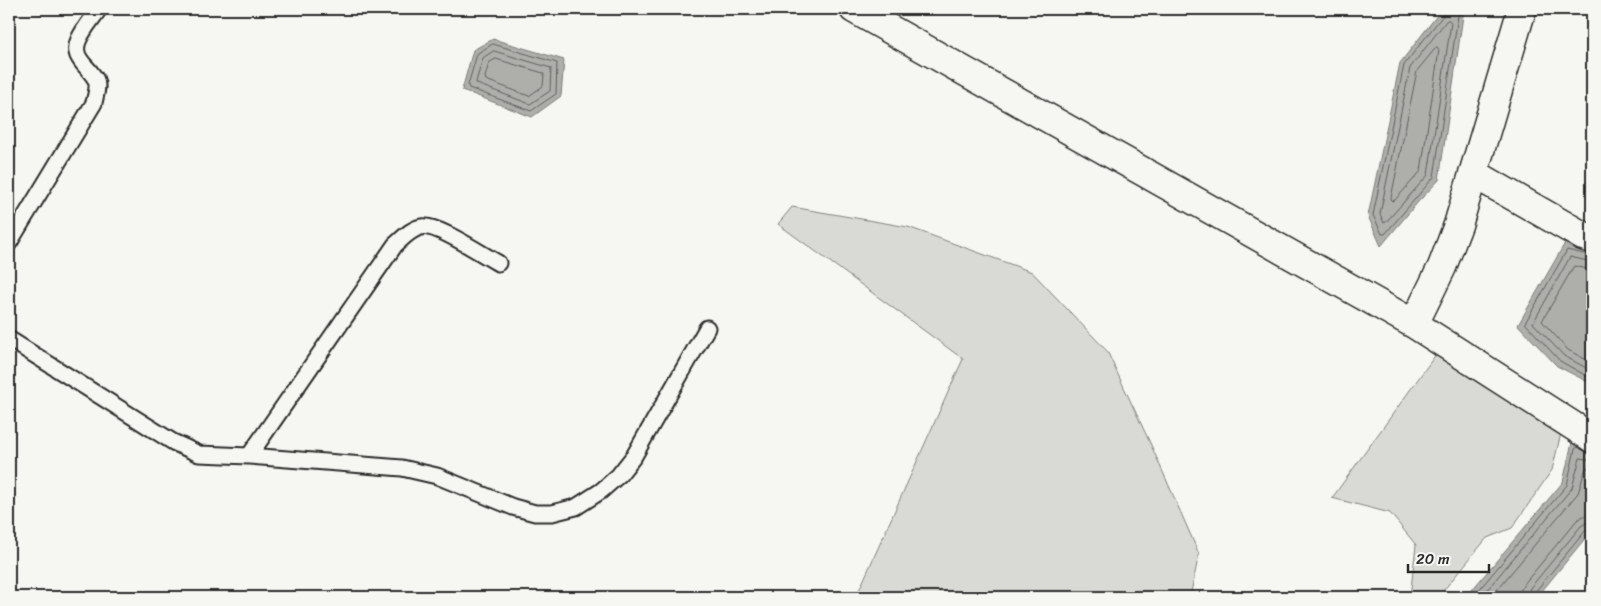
<svg xmlns="http://www.w3.org/2000/svg" width="1601" height="606" viewBox="0 0 1601 606" font-family="Sriracha,sans-serif">
  <rect width="100%" height="100%" fill="#f6f6f2"/>
  <filter id="ink" filterUnits="userSpaceOnUse"><feTurbulence type="fractalNoise" baseFrequency=".02" numOctaves="2"/><feDisplacementMap in="SourceGraphic" scale="10" xChannelSelector="R" yChannelSelector="G"/><feConvolveMatrix kernelMatrix="1 2 1 2 8 2 1 2 1" color-interpolation-filters="sRGB"/></filter>
  <g filter="url(#ink)">
    <path fill="#d9d9d5" stroke="#828280" d="M792 207 908 227 1032 272 1107 351 1151 445 1199 554 1190 597H856L963 359 778 224Z
      M1439 350 1563 425 1552 470 1512 528 1487 538 1438 597H1410L1416 545 1390 513 1332 498Z"/>
    <path fill="#aeaeab" stroke="#7a7a78" d="M1442 9H1464L1439 180 1418 202 1381 246 1368 216 1400 63Z
      M493 39 564 60 561 96 532 117 462 90 473 50Z
      M1565 243 1592 251V384L1557 366 1518 325Z
      M1573 438 1592 450V530L1537 597H1466L1563 482Z"/>
    <g fill="none" stroke-linecap="round" stroke-linejoin="round">
      <path stroke="#5f5f5e" stroke-width="1" d="M1445 9 1444 14 1404 65 1373 215 1382 234H1385L1434 177 1459 9
        M1449 20 1451 23 1428 175 1386 222 1384 223 1380 214 1410 68 1446 21Z
        M493 44 557 63 556 94 531 111 469 88 468 85 477 54Z
        M1437 47 1439 50 1421 171 1395 200 1392 201 1391 198 1417 71Z
        M494 51 551 68 550 91 530 104 477 84 476 82 483 58Z
        M496 59 543 73 544 75 543 86 529 96 486 80 485 77 489 63Z
        M1592 256 1567 250 1525 323 1560 361 1592 379
        M1592 262 1570 257 1533 323 1564 356 1592 371
        M1592 270 1574 266 1542 321 1568 350 1592 363
        M1473 597 1567 485 1575 449 1578 447
        M1481 597 1572 488 1580 458 1592 460
        M1491 597 1578 493 1586 468 1592 467
        M1519 597 1520 591 1524 584 1577 520 1583 516 1592 514
        M1527 597 1530 588 1581 526 1586 523 1592 522
        M1533 597 1535 592 1586 530 1592 528"/>
      <g stroke="#2b2b2b" stroke-width="19">
        <path id="lane" d="M9 243 94 103C95 97 99 87 96 80 88 65 70 58 79 39 84 28 93 18 99 9
          M9 339 173 442 199 454 249 456 402 468 437 476 513 507 535 513H552L576 507 601 491 619 475 634 456 707 328
          M249 456 395 245C403 238 411 229 421 227 436 223 483 255 498 263"/>
      </g>
      <g stroke="#2b2b2b" stroke-width="31">
        <path id="street" d="M854 9 1414 324 1592 438
          M1473 173 1583 236 1592 239
          M1414 324 1442 267 1458 225 1522 9"/>
      </g>
      <use href="#lane" stroke="#f6f6f2" stroke-width="15"/>
      <use href="#street" stroke="#f6f6f2" stroke-width="28"/>
    </g>
  </g>
  <rect width="1601" height="606" fill="none" stroke="#f6f6f2" stroke-width="30"/>
  <rect x="15" y="15" width="1571" height="576" fill="none" stroke="#2b2b2b" stroke-width="2" filter="url(#ink)"/>
  <path d="M1408 564v8h81v-8" fill="none" stroke="#2b2b2b" stroke-width="2.5"/>
  <text x="1416" y="564" font-size="15" fill="#2b2b2b" stroke="#f6f6f2" stroke-width="4" paint-order="stroke">20 m</text>
</svg>
